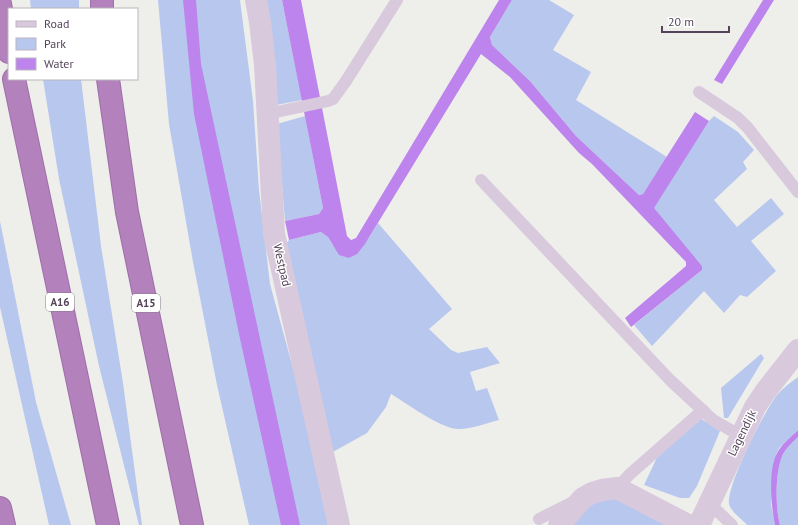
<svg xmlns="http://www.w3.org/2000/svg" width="798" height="525" viewBox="0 0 798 525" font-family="'PT Sans',sans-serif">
  <rect width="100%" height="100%" fill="#eeefeb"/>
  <path fill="#b8c7ee" d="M30 0H79V9H31Z
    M158 0H240L253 101 259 190 270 284 297 383 328 525H249L217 385 193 262 169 124Z
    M257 0H282L302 100 276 105Z
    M512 0H549L574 15 553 50 591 72 576 100 667 157 643 194 639 195 576 136 530 81 492 45 490 37Z
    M43 79H81L101 246 123 383 142 525H139L99 366 59 179Z
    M305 116 323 208 319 214 285 221 277 124Z
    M714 116 738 132 754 150 743 162 747 169 714 200 737 227 771 198 784 214 751 241 776 271 747 297 740 295 724 313 704 291 652 346 634 325 702 270V266L653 208 709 121Z
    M0 221 36 402 71 525H49L0 307Z
    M378 223 452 309 429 329 451 350 458 353 487 347 500 363 470 372 476 391 487 388 499 420C486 423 472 429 459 429 443 430 406 403 391 394L386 407 367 433 331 453 285 245 289 240 321 232 328 237 332 244 349 258C363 250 370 236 378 223Z
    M761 354 764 358 728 418H724L721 388Z
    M798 377V430L780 447 776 454 771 504 775 525H747C742 519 731 512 729 504 726 486 765 410 777 395 783 388 791 382 798 377Z
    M700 418 720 431 697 486 689 498H680L644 485 661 449Z
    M798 437V525H780C775 507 775 471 783 454 787 447 793 442 798 437Z
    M614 496 671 525H562L575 511Z"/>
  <path fill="#bc84ec" d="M183 0H196L201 64 300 525H281L239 334 194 114Z
    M282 0H301L347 236 351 240 356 238 499 0H512L490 37 492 45 530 81 576 136 639 195 643 194 695 112 709 121 654 208 702 266V270L631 327 625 318 686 266V262L592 164 579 153 510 77 481 54 365 244 357 254 349 258 339 255 328 237 321 232 289 240 285 221 319 214 323 208Z
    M763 0H774L722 84 714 80Z
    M798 430V437C793 442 787 447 783 454 775 471 775 507 780 525H775C771 506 768 470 777 453 782 444 791 437 798 430Z"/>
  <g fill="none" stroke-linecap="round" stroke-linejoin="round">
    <g stroke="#9f6da8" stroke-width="24">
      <path id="highway" d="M102 0V9
        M0 4 9 52
        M14 79 108 525
        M108 79 127 212 192 525
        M0 508 4 525"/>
    </g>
    <path stroke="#d9c9dd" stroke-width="12" d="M699 92 738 118 748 128 798 192
      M267 114 328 101 333 99 346 81 397 0
      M481 180 670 380 713 420 741 436
      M617 488 630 474 703 410
      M709 503 732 525
      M539 519 571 503"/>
    <path stroke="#d9c9dd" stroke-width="22" d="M256 0 260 22 265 65 274 234 339 525
      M559 525 583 498 592 493 602 490 617 488 688 525
      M699 525 755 407 765 392 798 350"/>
    <use href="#highway" stroke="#b382bc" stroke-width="22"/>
  </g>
  <g text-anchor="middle" stroke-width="3" stroke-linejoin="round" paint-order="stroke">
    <g fill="#fff" stroke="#887c8b" stroke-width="1">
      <rect x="46" y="293" width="28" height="18" rx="3"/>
      <rect x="132" y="294" width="28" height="18" rx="3"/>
    </g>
    <g font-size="11" font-weight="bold" fill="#554459">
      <text x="60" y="306">A16</text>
      <text x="146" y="307">A15</text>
    </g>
    <g font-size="12" fill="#554459" stroke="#fff">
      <text transform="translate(282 265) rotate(77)" y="4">Westpad</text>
      <text transform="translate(742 433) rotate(-64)" y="4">Lagendijk</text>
    </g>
  </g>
  <rect x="8" y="8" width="130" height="72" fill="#ffffff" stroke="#bbb4bd"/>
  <rect x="16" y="21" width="20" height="6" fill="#d9c9dd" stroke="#bbb4bd"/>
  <text x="44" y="28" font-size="12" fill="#554459">Road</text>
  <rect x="16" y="38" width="20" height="12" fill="#b8c7ee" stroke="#bbb4bd"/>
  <text x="44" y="48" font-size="12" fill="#554459">Park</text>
  <rect x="16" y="58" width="20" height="12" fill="#bc84ec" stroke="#bbb4bd"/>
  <text x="44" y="68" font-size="12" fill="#554459">Water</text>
  <path d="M662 26v6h67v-6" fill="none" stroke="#554459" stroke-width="2"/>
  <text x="668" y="26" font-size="12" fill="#554459" stroke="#ffffff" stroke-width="3" paint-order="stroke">20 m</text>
</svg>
